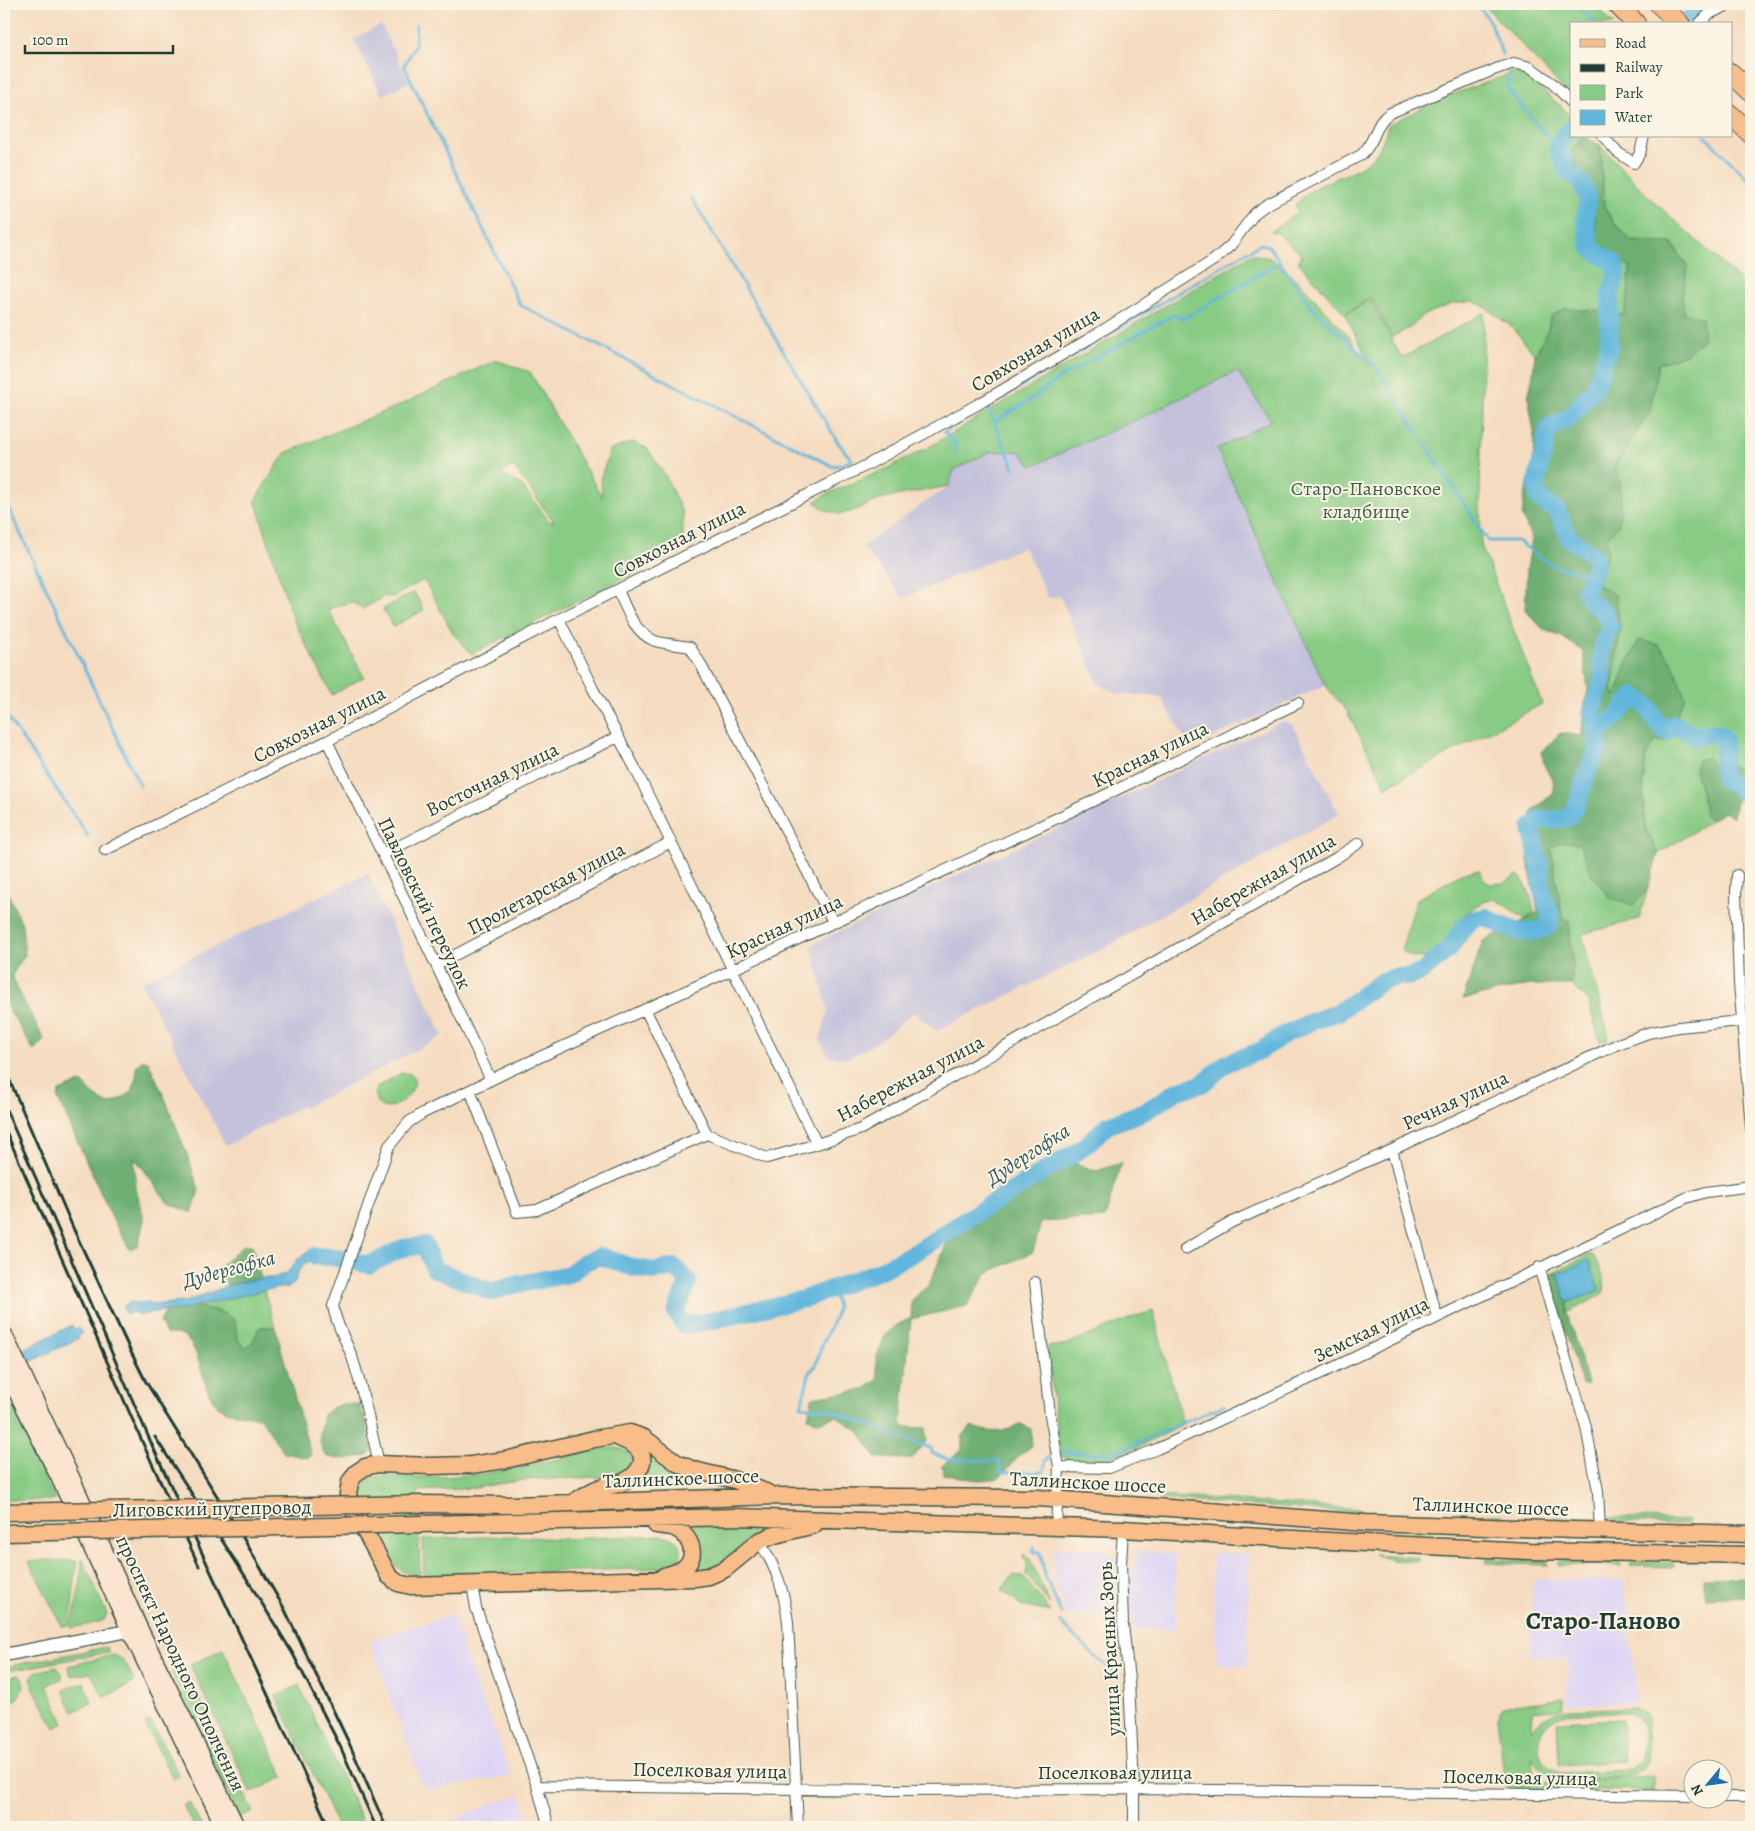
<svg xmlns="http://www.w3.org/2000/svg" width="1755" height="1831" viewBox="0 0 1755 1831" font-family="Alegreya,serif">
  <rect width="100%" height="100%" fill="#fcf5e5"/>
  <filter id="ink" filterUnits="userSpaceOnUse"><feTurbulence type="fractalNoise" baseFrequency=".02" numOctaves="2"/><feDisplacementMap in="SourceGraphic" scale="10" xChannelSelector="R" yChannelSelector="G"/><feConvolveMatrix kernelMatrix="1 2 1 2 8 2 1 2 1" color-interpolation-filters="sRGB"/></filter>
  <filter id="wash" filterUnits="userSpaceOnUse"><feTurbulence type="fractalNoise" baseFrequency=".0096" numOctaves="4" result="noise"/><feDisplacementMap in="SourceGraphic" scale="20" xChannelSelector="R" yChannelSelector="G"/><feGaussianBlur stdDeviation="1.12" result="paint"/><feColorMatrix in="noise" values="0 0 0 0 0 0 0 0 0 0 0 0 0 0 0 0 0 1.4 0 .05"/><feComposite in="paint" operator="in"/></filter>
  <g filter="url(#wash)">
    <rect width="100%" height="100%" fill="#f5dcc0"/>
    <path fill="#ded5f5" d="M1054 1548 1100 1549 1117 1558 1116 1617 1065 1615 1064 1600 1053 1580Z
      M1139 1551 1175 1554 1176 1629 1134 1630 1129 1613 1127 1574 1132 1569Z
      M1212 1553 1248 1554V1666L1217 1665Z
      M1533 1580H1623L1638 1702 1567 1705V1660L1530 1656Z
      M453 1614 477 1690 499 1739 503 1754 512 1776 424 1790 370 1642Z
      M521 1796 529 1827H458L455 1819 492 1803Z"/>
    <path fill="#c3c1db" d="M381 25 409 82 382 96 354 39Z
      M1237 371 1272 421 1218 449 1325 685 1190 748 1161 697 1117 694 1098 683 1060 596 1048 598 1024 547 903 598 863 546 949 486 954 470 990 452 1019 451 1140 418Z
      M1283 721 1293 725 1339 814 1108 946 936 1031 914 1012 876 1043 848 1058 829 1057 820 1040 828 1010 811 945Z
      M368 873 443 1036 394 1062 305 1107 302 1106 226 1146 141 982Z"/>
    <path fill="#88cb84" stroke="#54845c" fill-rule="evenodd" d="M1483 4H1593L1614 24H1593L1586 21 1588 24H1571V97Z
      M1515 72 1527 77 1564 109 1571 119V136L1585 137 1578 143 1568 155 1592 190 1598 244 1609 254 1630 267 1628 297 1624 315 1589 309 1551 316 1547 332 1535 355 1513 328 1488 309 1474 301 1452 304 1424 315 1411 327 1392 337 1371 297 1345 314 1298 262 1302 255 1277 233 1271 232 1298 211 1295 205C1299 201 1304 195 1309 192 1345 169 1376 175 1388 125L1440 99Z
      M1600 145 1647 195 1751 290V732H1750L1746 763 1742 772 1732 767 1719 771 1695 770 1702 795 1705 816 1712 820 1658 854 1645 827 1643 785 1646 756 1656 741 1616 697 1612 689 1620 630 1597 584 1608 553 1606 539 1622 492 1615 466 1650 412 1658 364 1686 354 1682 295 1688 267 1672 243 1631 241 1613 221 1604 207Z
      M1252 254 1270 258 1300 283 1352 340 1362 357 1372 367 1345 315 1370 299 1402 358 1484 313 1480 498 1481 545 1542 704 1386 787 1347 711 1325 685 1217 449 1271 421 1237 371 1140 418 1032 466 1019 451 990 452 954 470 949 486 884 498 850 512 839 514 825 510 815 502 825 495 888 468 929 447Z
      M496 360 530 372 602 497 601 477 610 450 632 442 647 448 665 475 683 514V536L678 549 665 558 471 654 453 633 424 580 393 597H386L384 595 381 599 362 609 352 602 328 609 364 677 332 695 292 617 255 500 285 453 400 405ZM513 466 554 522H550L521 485 500 473Z
      M414 592 424 610 393 627 383 609Z
      M1568 841 1579 842 1633 905 1647 891 1639 919 1582 934 1609 1038 1600 1042 1588 1000 1571 985 1573 968 1569 921 1562 916 1551 848 1559 843Z
      M1479 870 1483 878 1489 884 1504 883 1518 875C1528 884 1532 900 1534 913L1525 919 1495 899C1481 902 1471 908 1461 919 1455 926 1454 935 1449 943 1438 959 1414 963 1401 950L1417 899 1463 873Z
      M401 1073C437 1071 392 1125 377 1102 374 1097 375 1092 377 1087Z
      M1587 1255H1593C1599 1266 1608 1281 1603 1294L1567 1313V1303L1599 1290 1589 1261 1558 1274 1553 1273Z
      M264 1290 275 1327H260L252 1343 245 1348 238 1340 225 1314 212 1309 193 1307Z
      M1153 1311 1183 1425C1153 1439 1091 1478 1060 1455L1055 1418 1048 1346H1062L1134 1317Z
      M4 1391 46 1481 56 1500H4V1471L5 1468Z
      M611 1448H619L628 1452 631 1459C627 1473 615 1475 602 1477L522 1480 475 1488 418 1491 420 1576C412 1575 405 1574 398 1568 385 1556 371 1521 362 1503 358 1488 362 1480 378 1476 409 1477 440 1478 471 1475 513 1471 555 1459 596 1450Z
      M650 1452 700 1479 701 1482 699 1484 640 1486 639 1483C649 1473 648 1465 650 1452Z
      M1145 1495 1361 1509 1359 1513 1168 1500Z
      M1456 1514 1503 1515 1501 1519 1457 1518Z
      M1554 1516 1596 1517 1594 1522 1554 1520Z
      M1605 1517 1688 1520 1687 1524 1606 1522Z
      M687 1524 769 1525 771 1527 721 1563 706 1569 695 1571C696 1567 699 1563 700 1559 703 1545 694 1536 686 1526Z
      M663 1535C686 1541 688 1560 664 1568L424 1576 423 1539 514 1536 559 1539Z
      M1024 1554 1030 1559 1050 1605 1025 1573 1027 1571V1563L1023 1559Z
      M1374 1554 1417 1557 1419 1561 1391 1560Z
      M82 1558 107 1614 104 1620 100 1622 71 1628 81 1580Z
      M1487 1559 1546 1561 1548 1565 1486 1563Z
      M48 1560 77 1561 70 1625 62 1626 29 1562Z
      M1559 1561H1619L1621 1566 1558 1565Z
      M1631 1562 1673 1563 1674 1567 1630 1566Z
      M1013 1575 1019 1576 1022 1575 1051 1612 1020 1606 1015 1599 1001 1591Z
      M107 1647 109 1652 4 1672V1667Z
      M223 1649 284 1777 251 1793 190 1665Z
      M113 1655C126 1658 129 1671 135 1682L104 1698 91 1673 71 1676 68 1666Z
      M57 1667 62 1674V1679L47 1685 64 1723 55 1728 34 1689 31 1679 35 1672Z
      M185 1667 253 1812 240 1818 171 1673Z
      M18 1675 22 1677 24 1688 15 1701 4 1697V1679Z
      M84 1682 92 1703 73 1712 63 1690Z
      M299 1685 365 1827H338L276 1696Z
      M1564 1698V1708L1533 1711 1532 1731 1541 1719 1555 1711 1633 1707 1644 1714 1647 1719 1648 1763C1643 1769 1637 1775 1629 1776 1616 1779 1562 1781 1551 1776 1542 1772 1537 1766 1532 1757L1534 1782 1653 1777V1791L1506 1789 1497 1717 1502 1707ZM1628 1711C1648 1722 1644 1742 1641 1761L1627 1770 1561 1773C1530 1763 1532 1725 1562 1715Z
      M1622 1719 1625 1761 1559 1765 1557 1722Z
      M151 1721 179 1776 173 1779 145 1724Z
      M189 1802 202 1827H194L183 1805Z"/>
    <path fill="#6eaf72" stroke="#467653" d="M1585 137 1600 145 1604 207 1613 221 1631 241 1671 243 1688 267 1682 295 1684 313 1702 318 1704 339 1686 354 1658 364 1650 412 1615 466 1622 492 1619 524 1606 539 1608 553 1597 584 1616 596 1620 630 1612 689 1615 697 1627 664 1639 640 1659 645 1673 664 1685 697 1665 741H1655L1646 756 1643 785 1645 827 1658 854 1647 891 1633 905 1610 898 1593 877 1580 845C1568 841 1561 841 1551 848L1562 916 1569 921 1573 968 1571 985H1530L1463 999 1483 941 1523 921 1538 912 1528 860 1532 812 1554 792 1553 781 1544 765 1542 751 1560 733 1582 736 1583 713 1588 690 1583 651 1562 637 1544 630 1525 610 1527 569 1532 539 1522 516 1524 499 1533 462 1534 432 1528 397 1532 379 1535 355 1547 332 1551 316 1566 308 1624 315 1628 297 1630 267 1609 254 1598 244 1592 190 1568 154 1578 143Z
      M1704 758 1708 759 1719 771 1732 767 1742 772 1733 817 1724 812 1712 820 1705 816 1702 795 1695 770 1697 761Z
      M4 884 22 924 25 955 12 975C20 998 34 1018 44 1040L34 1051 4 1001Z
      M141 1061H148L167 1103 187 1154 199 1190 192 1213 168 1203 144 1170 134 1158 136 1187 144 1220 138 1246 130 1250 113 1220 58 1099 59 1091 82 1082 96 1097 109 1104C129 1095 138 1091 136 1066Z
      M1068 1160 1096 1171 1121 1163 1105 1218 1041 1222 1033 1252 987 1273 967 1306 911 1319 901 1423 905 1427 926 1428 927 1441 912 1459 876 1458 860 1432 836 1416 819 1422 808 1418 812 1398C829 1392 848 1395 865 1388 869 1386 874 1382 878 1379L876 1359 885 1335 897 1325 911 1318 912 1299 929 1285 951 1233Z
      M244 1245H252L261 1278 227 1286 218 1273 220 1266Z
      M1553 1273 1558 1274 1567 1303V1313L1588 1384 1582 1385 1548 1275Z
      M193 1307C209 1309 221 1311 235 1320L238 1340 245 1348 252 1343 260 1327H275L311 1456 307 1458 284 1453 261 1419C247 1414 224 1415 215 1403 201 1386 201 1344 181 1335 177 1334 171 1334 166 1334L160 1322 167 1310H182Z
      M343 1404H359L366 1421 372 1450 368 1455 346 1459 327 1457C316 1444 320 1430 323 1415L332 1408Z
      M1021 1424 1031 1429 1032 1446 1020 1455 1002 1475 996 1479 976 1480 943 1474 942 1466 962 1450V1437L971 1426C990 1433 1002 1434 1021 1424Z
      M1751 1577V1596L1706 1598 1703 1578Z"/>
    <path fill="#60b6dd" stroke="#407a88" d="M320 1250 342 1252 337 1264 317 1261 305 1264 299 1270 294 1284 289 1287 264 1290 182 1310 152 1312 140 1316 134 1312 126 1314 123 1306 132 1302 162 1304 185 1302 227 1286 261 1278H273L287 1273 299 1258 309 1251Z
      M1589 1260 1599 1290 1567 1303 1558 1274Z
      M72 1325 75 1330 79 1328 82 1333 78 1336 79 1338 24 1365 18 1352Z"/>
    <g fill="none" stroke-linecap="round" stroke-linejoin="round">
      <path stroke="#60b6dd" stroke-width="3" d="M1474 4C1490 13 1496 37 1502 54
        M1576 4 1596 24
        M416 25 415 45 404 66 520 305 832 466 841 465 852 460 839 444 691 197
        M1508 72 1509 91 1558 149
        M1705 136 1751 182
        M987 406 1014 468
        M995 422 1033 398 1063 376 1173 315 1183 319 1280 262
        M1423 441 1488 541H1518L1552 566 1592 575
        M955 454 956 445 944 432 1260 244 1269 246 1312 308 1377 368 1417 432
        M4 499 140 786
        M4 712 88 836
        M832 1289 837 1307 835 1317 822 1345 815 1367 810 1371 801 1406 830 1410 912 1442 931 1448 932 1453 947 1459 999 1461 1000 1472H1044L1045 1461 1052 1455
        M1063 1452 1097 1454 1117 1452 1224 1405
        M1034 1547V1552H1040L1045 1576 1061 1613
        M1060 1622 1094 1656 1118 1675"/>
      <path stroke="#60b6dd" stroke-width="18" d="M1684 24 1706 4
        M1597 737 1634 696 1647 706 1657 723 1667 732 1675 724C1684 727 1688 733 1696 737 1742 720 1715 760 1725 781L1734 784 1744 793
        M315 1256 332 1257 369 1265 403 1248 425 1245 434 1269 492 1292 505 1287 569 1274 585 1262 600 1256 634 1268 655 1271 674 1267 688 1281C686 1293 678 1301 676 1313L684 1325 704 1322 804 1299 879 1271 919 1250 979 1211 1081 1149 1108 1125 1146 1111 1177 1091 1202 1084 1227 1063 1260 1051 1285 1034 1315 1020 1337 1013 1382 981 1396 977H1407L1422 972 1450 948 1464 927 1475 919 1486 917C1505 928 1532 941 1550 924V913L1542 891 1540 867 1531 828 1540 819 1553 820 1568 818 1577 804 1589 767 1599 749 1592 712 1603 679 1601 659 1603 642 1610 628 1605 613 1590 601 1585 591 1596 566 1595 557 1569 538 1558 512 1539 499 1536 485 1549 427 1568 419 1595 388 1609 347 1610 294 1617 277 1614 263 1591 249 1585 218 1588 200 1582 183 1567 171 1558 149 1562 138 1571 129"/>
    </g>
  </g>
  <g filter="url(#ink)">
    <g fill="none" stroke-linecap="round" stroke-linejoin="round">
      <g stroke="#3f5549" stroke-width="12">
        <path id="minor" d="M1699 24 1709 14 1731 4
          M1603 136 1617 152 1634 163 1640 153 1644 136
          M618 590C626 608 634 633 655 641 665 644 679 645 690 647L699 661 833 922
          M559 619 593 689 635 768 817 1144
          M327 741 405 900 491 1080
          M105 850 327 741 559 619 867 465 982 402 1089 339 1214 260 1231 245 1255 213 1266 205 1361 155C1364 152 1367 149 1369 145 1377 133 1377 121 1390 113L1496 69 1514 63 1530 67 1552 83 1571 102
          M383 854 547 771 618 737
          M1737 875 1736 892 1739 983 1751 1128
          M436 965 671 842
          M645 1009 707 1134
          M470 1090 517 1212 537 1210 707 1134 767 1158 817 1144 861 1129 1265 899 1336 858 1359 843
          M1392 1150 1437 1317
          M1185 1249 1232 1222 1392 1150 1618 1044 1648 1033 1678 1027 1751 1020
          M1539 1267 1586 1427 1598 1491 1600 1531
          M1035 1282 1050 1415 1059 1467
          M378 1464 377 1455C369 1422 363 1389 352 1357 346 1340 336 1325 333 1306L389 1146 409 1122 423 1113 509 1071 732 970 1053 820 1298 703
          M1056 1527 1059 1467 1109 1468 1157 1449 1324 1372 1686 1198 1706 1192 1751 1186
          M1123 1529 1121 1564 1123 1624 1129 1680 1134 1789V1827
          M759 1541C777 1568 784 1591 788 1622L798 1827
          M472 1584 476 1608 537 1786 549 1827
          M537 1786 893 1790 1134 1789 1692 1796
          M1722 1797H1751"/>
      </g>
      <g stroke="#3f5549" stroke-width="15">
        <path id="tertiary" d="M4 1655 138 1629"/>
      </g>
      <g stroke="#3f5549" stroke-width="18">
        <path id="secondary" d="M4 1334 70 1474 140 1629 237 1827
          M4 1367 59 1478 130 1631 224 1827"/>
      </g>
      <g stroke="#3f5549" stroke-width="19">
        <path id="primary" d="M768 1493 735 1480 694 1470 677 1463 644 1438 630 1433 594 1439 505 1460 471 1465 430 1466 378 1464 365 1467 356 1473 350 1482 348 1494 351 1505 389 1576 398 1583 411 1586 695 1578 709 1576 725 1569 759 1541 775 1535 814 1525
          M575 1501C583 1497 590 1491 599 1488 606 1485 614 1486 621 1483 634 1478 651 1462 637 1448 632 1443 624 1440 617 1437
          M421 1504 514 1505 775 1496 1038 1498 1366 1523 1575 1530 1751 1534
          M421 1524 735 1517 1123 1529 1365 1543 1529 1551 1751 1555
          M656 1525C661 1526 667 1526 672 1527 688 1532 700 1554 685 1567 679 1572 671 1574 664 1576"/>
      </g>
      <g stroke="#3f5549" stroke-width="21">
        <path id="motorway" d="M1617 4 1636 24
          M1659 4 1680 24
          M1731 73 1751 92
          M1731 115 1751 134"/>
      </g>
      <use href="#minor" stroke="#fff" stroke-width="10"/>
      <use href="#tertiary" stroke="#fff" stroke-width="12"/>
      <use href="#secondary" stroke="#fce5d0" stroke-width="15"/>
      <use href="#primary" stroke="#f8bd89" stroke-width="16"/>
      <use href="#motorway" stroke="#f8bd89" stroke-width="19"/>
      <path stroke="#1f3d34" stroke-width="3" d="M4 1067 74 1230 129 1348 146 1382 245 1541 284 1608 349 1743 386 1827
        M4 1105 152 1445 329 1827
        M4 1127 145 1448 199 1566
        M155 1437 247 1579 293 1654 340 1746 376 1827"/>
      <g stroke="#3f5549" stroke-width="19" stroke-linecap="butt">
        <path id="primary-bridge" d="M4 1512 421 1504
          M4 1533 421 1524"/>
      </g>
      <use href="#primary-bridge" stroke="#f8bd89" stroke-width="16"/>
    </g>
  </g>
  <g text-anchor="middle" stroke-width="4" stroke-linejoin="round" paint-order="stroke">
    <g font-size="20" fill="#1f3d34" stroke="#fcf5e5">
      <text transform="translate(1035 349) rotate(-31)" y="7">Совхозная улица</text>
      <text transform="translate(679 539) rotate(-27)" y="7">Совхозная улица</text>
      <text transform="translate(319 724) rotate(-27)" y="7">Совхозная улица</text>
      <text transform="translate(1150 754) rotate(-26)" y="7">Красная улица</text>
      <text transform="translate(492 779) rotate(-26)" y="7">Восточная улица</text>
      <text transform="translate(1263 879) rotate(-30)" y="7">Набережная улица</text>
      <text transform="translate(546 888) rotate(-28)" y="7">Пролетарская улица</text>
      <text transform="translate(425 903) rotate(64)" y="7">Павловский переулок</text>
      <text transform="translate(784 926) rotate(-25)" y="7">Красная улица</text>
      <text transform="translate(910 1078) rotate(-28)" y="7">Набережная улица</text>
      <text transform="translate(1455 1100) rotate(-25)" y="7">Речная улица</text>
      <text transform="translate(1371 1329) rotate(-26)" y="7">Земская улица</text>
      <text transform="translate(681 1478) rotate(-2)" y="7">Таллинское шоссе</text>
      <text transform="translate(1088 1482) rotate(3)" y="7">Таллинское шоссе</text>
      <text transform="translate(1491 1506) rotate(2)" y="7">Таллинское шоссе</text>
      <text transform="translate(212 1508) rotate(-1)" y="7">Лиговский путепровод</text>
      <text transform="translate(1109 1649) rotate(-93)" y="7">улица Красных Зорь</text>
      <text transform="translate(181 1663) rotate(65)" y="7">проспект Народного Ополчения</text>
      <text transform="translate(710 1770) rotate(1)" y="7">Поселковая улица</text>
      <text x="1115" y="1779">Поселковая улица</text>
      <text transform="translate(1520 1777) rotate(1)" y="7">Поселковая улица</text>
    </g>
    <g font-size="20" fill="#396048" stroke="#fcf5e5">
      <text x="1366" y="495">Старо-Пановское<tspan x="1366" dy="23">кладбище</tspan></text>
    </g>
    <g font-size="21" font-style="italic" fill="#2f5b5e" stroke="#fcf5e5">
      <text transform="translate(1028 1154) rotate(-33)" y="7">Дудергофка</text>
      <text transform="translate(229 1269) rotate(-15)" y="7">Дудергофка</text>
    </g>
    <g font-size="25" font-weight="bold" fill="#1f3d34" stroke="#fcf5e5">
      <text x="1603" y="1629">Старо-Паново</text>
    </g>
  </g>
  <rect width="1755" height="1831" fill="none" stroke="#fcf5e5" stroke-width="20"/>
  <rect x="1570" y="22" width="162" height="115" fill="#fcf5e5" stroke="#a4ab9e"/>
  <rect x="1580" y="39" width="25" height="8" fill="#f8bd89" stroke="#a4ab9e"/>
  <text x="1615" y="48" font-size="15" fill="#1f3d34">Road</text>
  <rect x="1580" y="64" width="25" height="8" fill="#1f3d34" stroke="#a4ab9e"/>
  <text x="1615" y="72" font-size="15" fill="#1f3d34">Railway</text>
  <rect x="1580" y="85" width="25" height="15" fill="#88cb84" stroke="#a4ab9e"/>
  <text x="1615" y="98" font-size="15" fill="#1f3d34">Park</text>
  <rect x="1580" y="110" width="25" height="15" fill="#60b6dd" stroke="#a4ab9e"/>
  <text x="1615" y="122" font-size="15" fill="#1f3d34">Water</text>
  <g transform="translate(1708 1784) rotate(241)"><circle r="24" fill="#fcf5e5" stroke="#a4ab9e"/>
  <path d="M0-4L9 19L0 12L-9 19Z" fill="#1f6fb2"/>
  <text y="-8" font-size="14" font-weight="bold" text-anchor="middle" fill="#1f3d34">N</text>
  </g>
  <path d="M25 45v8h148v-8" fill="none" stroke="#1f3d34" stroke-width="2.5"/>
  <text x="32" y="45" font-size="15" fill="#1f3d34" stroke="#fcf5e5" stroke-width="4" paint-order="stroke">100 m</text>
</svg>
